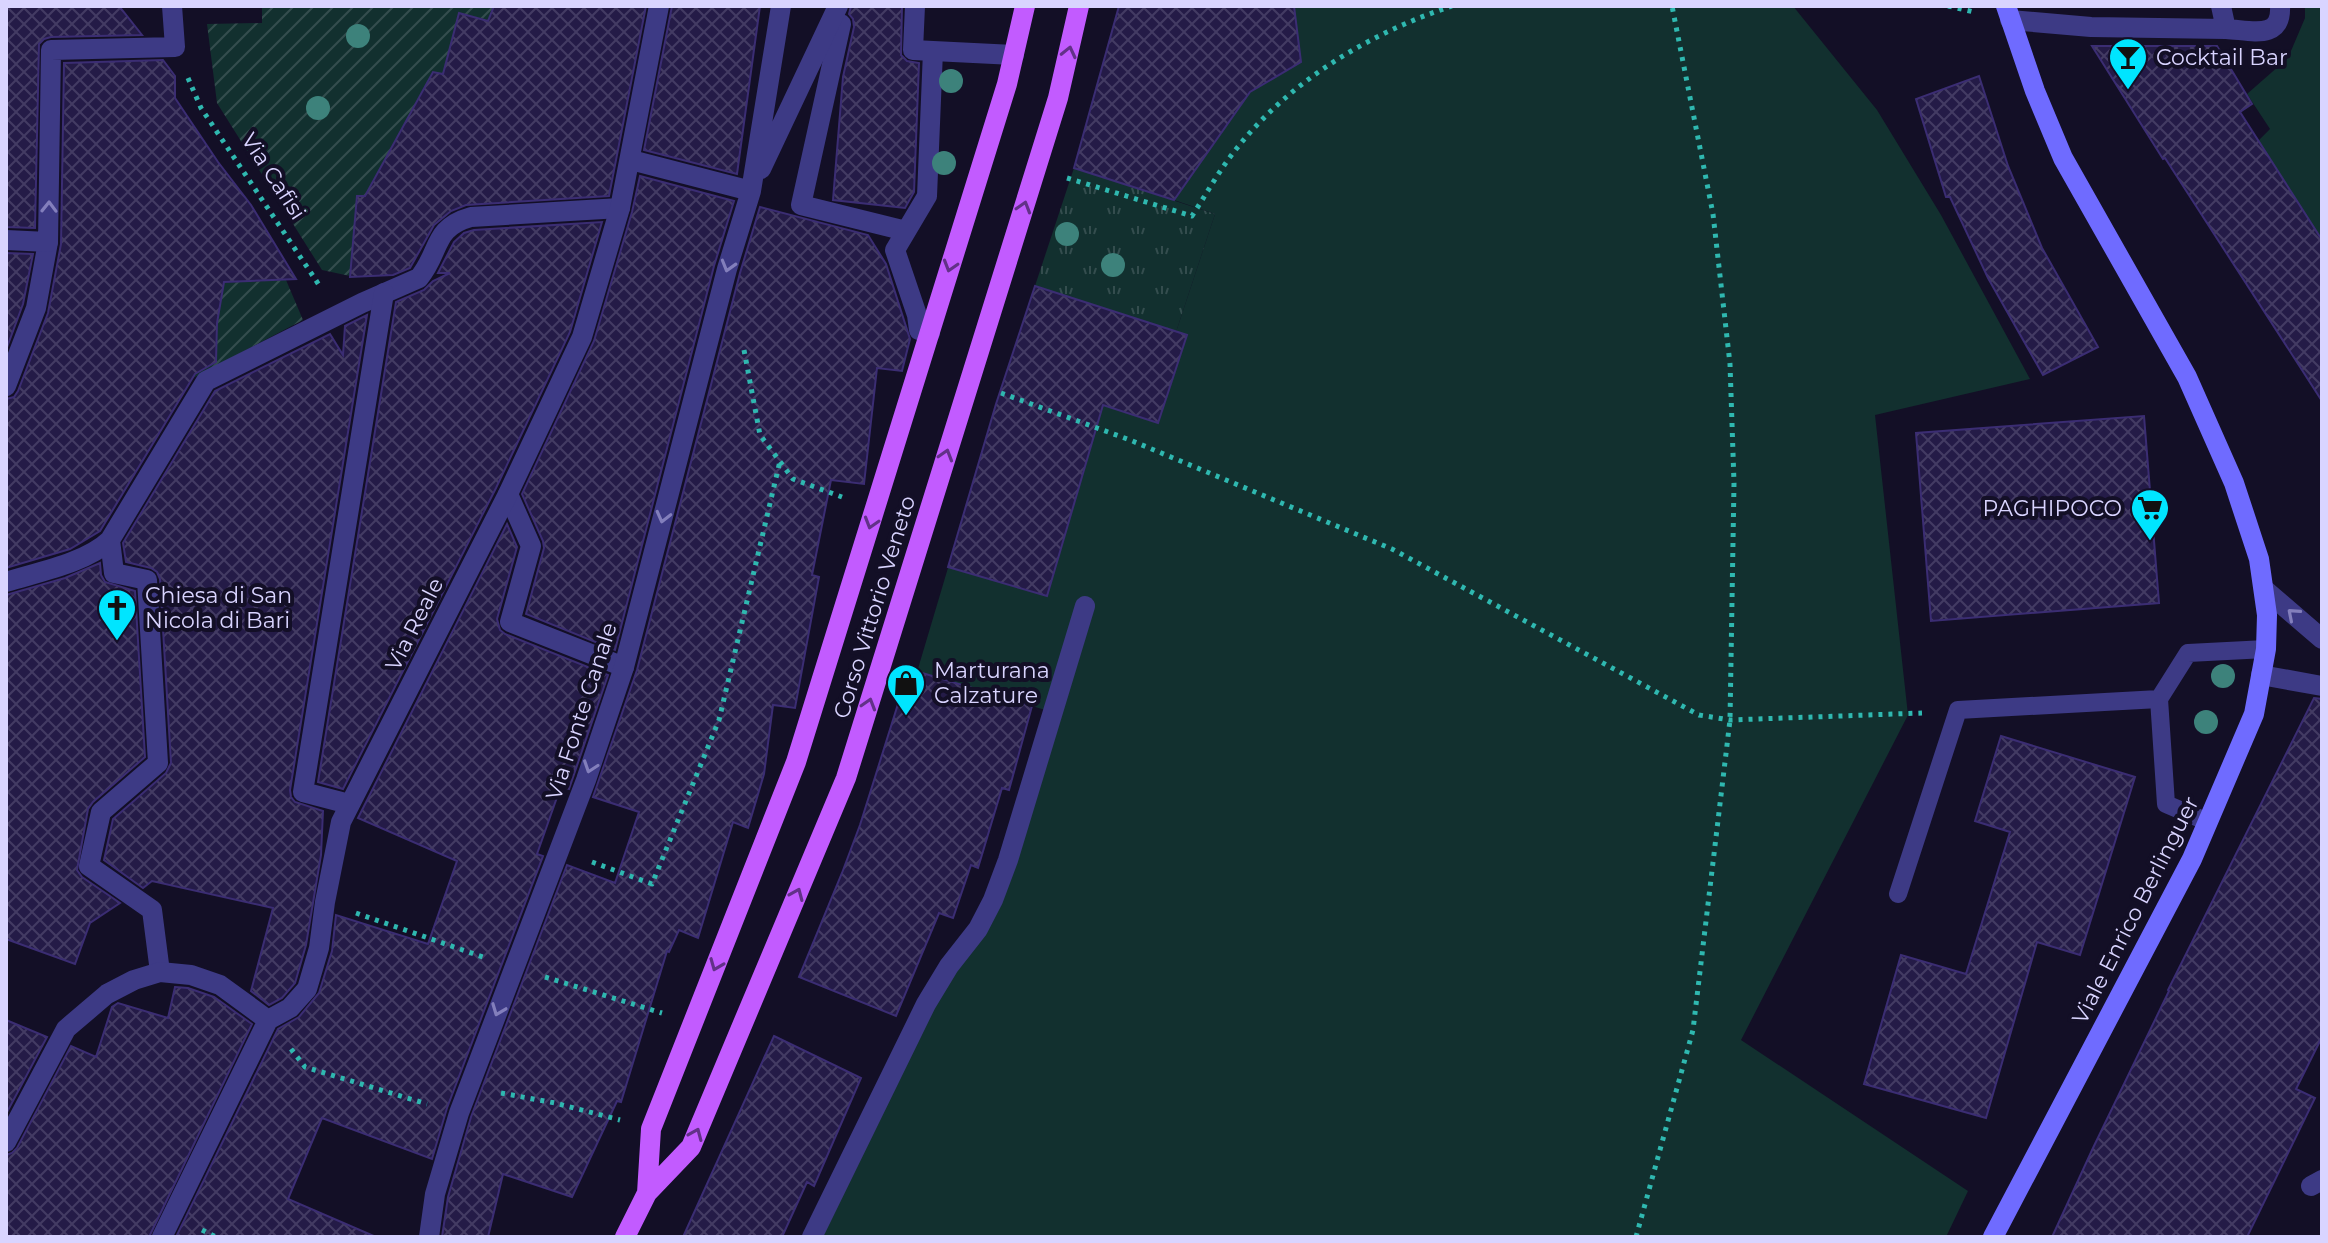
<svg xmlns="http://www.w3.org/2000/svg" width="2328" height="1243" viewBox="0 0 2328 1243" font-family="Montserrat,sans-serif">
  <defs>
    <pattern id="park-tufts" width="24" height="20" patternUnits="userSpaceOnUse" patternTransform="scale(2)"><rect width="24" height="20" fill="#12302f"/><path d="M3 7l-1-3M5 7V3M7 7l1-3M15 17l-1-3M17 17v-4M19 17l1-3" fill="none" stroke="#344d4e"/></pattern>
    <pattern id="garden-furrows" width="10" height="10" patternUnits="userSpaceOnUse" patternTransform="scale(2)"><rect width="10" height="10" fill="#12302f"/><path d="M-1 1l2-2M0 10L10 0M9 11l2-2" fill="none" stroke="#344d4e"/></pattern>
    <pattern id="building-cross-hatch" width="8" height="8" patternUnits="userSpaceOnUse" patternTransform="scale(2)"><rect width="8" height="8" fill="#241b47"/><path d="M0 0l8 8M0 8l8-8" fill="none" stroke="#433b63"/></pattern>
  </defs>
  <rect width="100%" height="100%" fill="#130f26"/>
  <path fill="#12302f" d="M1294 6H1793L1877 110 1941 215 2030 379 1875 415 1908 715 1741 1040 1968 1191 1946 1237H812L926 1004 978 929 1052 712 917 672 1006 373 1158 423 1187 336 1176 332 1215 214 1174 200 1250 92 1301 62Z
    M2305 6H2322V240L2258 141 2270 129 2247 94 2288 58 2305 18Z"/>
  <path fill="url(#park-tufts)" d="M1074 168 1215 214 1176 332 1035 286Z"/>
  <path fill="url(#garden-furrows)" d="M262 6H494L488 20 459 13 444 74 433 73 391 149 422 199 357 196 350 276 322 270 217 103 207 24 262 23Z
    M286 280 303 320 193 378 212 354 218 283Z"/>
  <path fill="url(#building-cross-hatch)" stroke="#3b2d73" stroke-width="2" d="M6 6H119L142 35 51 37 44 39 39 44 35 228 6 227Z
    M494 6H646L609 196 466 205 451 211 434 225 410 268 393 275 350 277 357 196H365L433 72 443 74 459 13 488 21Z
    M672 6H760L737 174 644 150Z
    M851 6H902L901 55 907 61 919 63 914 192 905 208 833 200 843 77 854 27 853 19 849 14Z
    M1119 6H1294L1301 62 1250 92 1174 200 1074 168Z
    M2092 46H2217L2252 104 2240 112 2322 240V401L2165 158 2163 159Z
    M163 60 175 76V98L218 162 251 205 296 279 224 282 217 323 216 362 195 374 100 531 70 549 6 568V399L14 397 18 391 48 313 61 244 64 63Z
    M1979 76 2008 166 2042 248 2098 347 2043 375 1988 278 1950 197H1946L1916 99Z
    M640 176 734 201 714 266 615 650 526 614 544 548 543 541 522 494 594 341 632 212Z
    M760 207 868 235 886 264 910 339 902 371 877 368 864 484 831 480 812 575 819 577 795 708 773 705 764 774 748 828 733 822 698 938 679 930 669 952 667 951 621 1102 617 1101 572 1197 503 1174 488 1237H442L448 1197 471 1117 567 865 615 883 639 812 593 797 637 670 740 273Z
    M602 222 570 332 496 488 343 789 318 782 396 302 424 290 433 281 450 273H438L454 242 464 233 474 230Z
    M6 253 33 254 23 304 6 350Z
    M1035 286 1187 335 1158 423 1103 405 1047 596 948 567 996 404Z
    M367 315 290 790 291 797 295 802 323 811 321 855 306 945 295 983 282 998 269 1005 251 991 273 908 152 881 143 888 104 860 113 819 166 773 171 763 160 579 157 572 151 568 126 562 123 543 215 391 330 334 343 355 345 326Z
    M2144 416 2159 603 1931 621 1916 433Z
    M507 524 517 547 497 619 500 630 505 634 608 675 569 789 561 786 537 854 543 856 447 1108 432 1159 322 1118 288 1199 376 1237H176L278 1029 299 1017 319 993 332 951 336 915 428 944 457 861 358 818Z
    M100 563 101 575 105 582 135 591 145 757 93 802 88 809 77 870 82 877 120 903 90 923 75 964 6 939V595L65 578Z
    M909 669 1032 706 1009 790 1002 788 978 868 971 865 953 918 939 913 896 1016 799 977 842 873 860 825Z
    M2314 698 2322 699V1037L2296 1089 2315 1098 2247 1237H2052L2093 1148 2169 991 2168 990Z
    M2001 736 2135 777 2080 955 2037 942 1986 1118 1864 1084 1901 955 1966 974 2010 832 1975 821Z
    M175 987 188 988 214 997 252 1024 149 1237H6V1155L12 1153 17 1148 71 1046 96 1057 112 1007 118 1003 168 1018Z
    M6 1020 47 1037 6 1114Z
    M774 1036 861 1078 814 1186 807 1182 782 1237H683Z"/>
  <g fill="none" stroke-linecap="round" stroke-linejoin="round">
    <path stroke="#2fb8b0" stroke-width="5" stroke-dasharray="4 6" stroke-linecap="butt" d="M1948 6 1974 12
      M188 78 201 108 319 285
      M1067 178 1192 216C1207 193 1220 169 1237 148 1291 80 1370 33 1452 6
      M744 350 760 435 793 479 842 497
      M1001 393 1130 440 1392 549 1699 715 1730 720 1922 713
      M592 862 652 884 719 720 780 461
      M356 913 483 957
      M545 977 662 1013
      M291 1049 305 1067 427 1104
      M501 1093 555 1103 620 1120
      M202 1230 216 1237
      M1636 1237 1693 1030 1730 720 1734 483 1730 364 1713 214 1672 6"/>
    <path stroke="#3d3a85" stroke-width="18" d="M2159 699 2166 804 2208 822
      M1898 894 1958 710 2159 699 2188 653 2266 649"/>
    <path stroke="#3d3a85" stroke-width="20" d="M915 6 913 50 1014 55
      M841 24 801 205 906 231
      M930 333 919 330 917 315 895 250 927 196 933 51
      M6 386 36 308 48 242
      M508 494 531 546 510 622 624 667
      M110 540 114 573 147 580 158 763 101 812 89 866 152 910 160 972
      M6 582C38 572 86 563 110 540L206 381 362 303 419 278C441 251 432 228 471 217L620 208"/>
    <path stroke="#3d3a85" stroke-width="20" d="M2010 20 2091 27 2226 29 2221 6
      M2226 29C2250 30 2282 41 2280 6
      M631 160 751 191
      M761 169 838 6
      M6 240 48 242 51 50 175 47 172 6
      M2264 589 2322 639
      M2261 675 2322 686
      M349 804 303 792 384 293
      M6 1142 66 1029 107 994 134 980 160 972 191 975 220 985 268 1020
      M2311 1186 2322 1180
      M162 1237 268 1020 290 1008 307 989 319 948 325 902 341 822 508 494 582 337 620 208 659 6
      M429 1237 435 1194 459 1113 586 780 624 667 727 269 751 191 781 6
      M812 1237 926 1004 949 966 978 929 993 900 1008 860 1085 606"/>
    <path stroke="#6f6bff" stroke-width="20" d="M1993 1237 2192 859 2254 714 2266 649 2267 615 2259 559 2234 483 2187 377 2063 158 2035 91 2006 6"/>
    <path stroke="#c25bff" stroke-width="20" d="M647 1193 651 1129 796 762 1007 84 1025 6
      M625 1237 647 1193 691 1147 846 778 1058 98 1079 6"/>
  </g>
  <g fill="#3d827b">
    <circle cx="358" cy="36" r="12"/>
    <circle cx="951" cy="81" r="12"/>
    <circle cx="318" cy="108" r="12"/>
    <circle cx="944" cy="163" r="12"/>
    <circle cx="1067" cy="234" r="12"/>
    <circle cx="1113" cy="265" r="12"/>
    <circle cx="2223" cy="676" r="12"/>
    <circle cx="2206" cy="722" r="12"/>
  </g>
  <defs><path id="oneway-chevron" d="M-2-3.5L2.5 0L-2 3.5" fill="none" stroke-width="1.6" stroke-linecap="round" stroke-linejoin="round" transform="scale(2)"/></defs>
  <g stroke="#623188">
    <use href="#oneway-chevron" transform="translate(1069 52) rotate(-77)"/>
    <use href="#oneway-chevron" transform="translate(1024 207) rotate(-73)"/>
    <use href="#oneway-chevron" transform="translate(950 266) rotate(107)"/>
    <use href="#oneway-chevron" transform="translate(946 455) rotate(-73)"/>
    <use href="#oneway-chevron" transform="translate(871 523) rotate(107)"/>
    <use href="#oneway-chevron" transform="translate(869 704) rotate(-73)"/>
    <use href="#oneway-chevron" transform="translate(797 894) rotate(-67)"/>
    <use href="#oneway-chevron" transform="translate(716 965) rotate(112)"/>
    <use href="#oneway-chevron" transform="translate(696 1134) rotate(-67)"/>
  </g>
  <g stroke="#837fbc">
    <use href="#oneway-chevron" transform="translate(49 207) rotate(-89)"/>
    <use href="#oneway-chevron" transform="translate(728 266) rotate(106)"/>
    <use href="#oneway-chevron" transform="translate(663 517) rotate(104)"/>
    <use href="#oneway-chevron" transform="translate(2293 614) rotate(-139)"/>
    <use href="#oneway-chevron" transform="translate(590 767) rotate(109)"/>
    <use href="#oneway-chevron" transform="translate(498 1010) rotate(111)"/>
  </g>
  <defs>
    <g id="bar-pin" transform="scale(2)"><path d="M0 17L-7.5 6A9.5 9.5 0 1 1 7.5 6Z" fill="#00e5ff" stroke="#130f26"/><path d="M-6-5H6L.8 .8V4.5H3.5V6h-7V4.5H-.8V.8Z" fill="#111"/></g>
    <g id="supermarket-pin" transform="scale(2)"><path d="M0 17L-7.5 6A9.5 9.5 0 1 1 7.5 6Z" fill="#00e5ff" stroke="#130f26"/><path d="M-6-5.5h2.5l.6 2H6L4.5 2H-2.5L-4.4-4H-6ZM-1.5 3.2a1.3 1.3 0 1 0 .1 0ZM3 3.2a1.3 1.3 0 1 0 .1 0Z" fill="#111"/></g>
    <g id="church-pin" transform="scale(2)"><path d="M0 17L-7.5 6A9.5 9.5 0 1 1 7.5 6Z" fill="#00e5ff" stroke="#130f26"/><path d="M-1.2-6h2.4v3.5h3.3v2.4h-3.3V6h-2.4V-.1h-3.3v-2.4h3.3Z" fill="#111"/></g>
    <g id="shop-pin" transform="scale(2)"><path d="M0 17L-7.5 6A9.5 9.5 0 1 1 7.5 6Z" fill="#00e5ff" stroke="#130f26"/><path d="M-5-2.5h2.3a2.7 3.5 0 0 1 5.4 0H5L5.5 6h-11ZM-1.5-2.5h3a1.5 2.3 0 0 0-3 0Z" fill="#111"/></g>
  </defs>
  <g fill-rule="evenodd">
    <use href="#bar-pin" x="2128" y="57"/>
    <use href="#supermarket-pin" x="2150" y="508"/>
    <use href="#church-pin" x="117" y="608"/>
    <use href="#shop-pin" x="906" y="683"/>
  </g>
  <g text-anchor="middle" stroke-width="8" stroke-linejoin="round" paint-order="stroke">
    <g font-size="22" fill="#d9d4ff" stroke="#130f26" text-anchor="start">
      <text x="2156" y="65">Cocktail Bar</text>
      <text x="2122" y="516" text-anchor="end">PAGHIPOCO</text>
      <text x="145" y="603">Chiesa di San<tspan x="145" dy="25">Nicola di Bari</tspan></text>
      <text x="934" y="678">Marturana<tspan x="934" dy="25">Calzature</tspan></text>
    </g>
    <g font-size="22" fill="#d9d4ff" stroke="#130f26">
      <text transform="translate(274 176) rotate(57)" y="8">Via Cafisi</text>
      <text transform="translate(874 607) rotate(-73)" y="8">Corso Vittorio Veneto</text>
      <text transform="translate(414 624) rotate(-63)" y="8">Via Reale</text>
      <text transform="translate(581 711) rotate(-72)" y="8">Via Fonte Canale</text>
      <text transform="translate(2135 910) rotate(-63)" y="8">Viale Enrico Berlinguer</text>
    </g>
  </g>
  <rect width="2328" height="1243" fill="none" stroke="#d9d4ff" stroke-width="16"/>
</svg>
